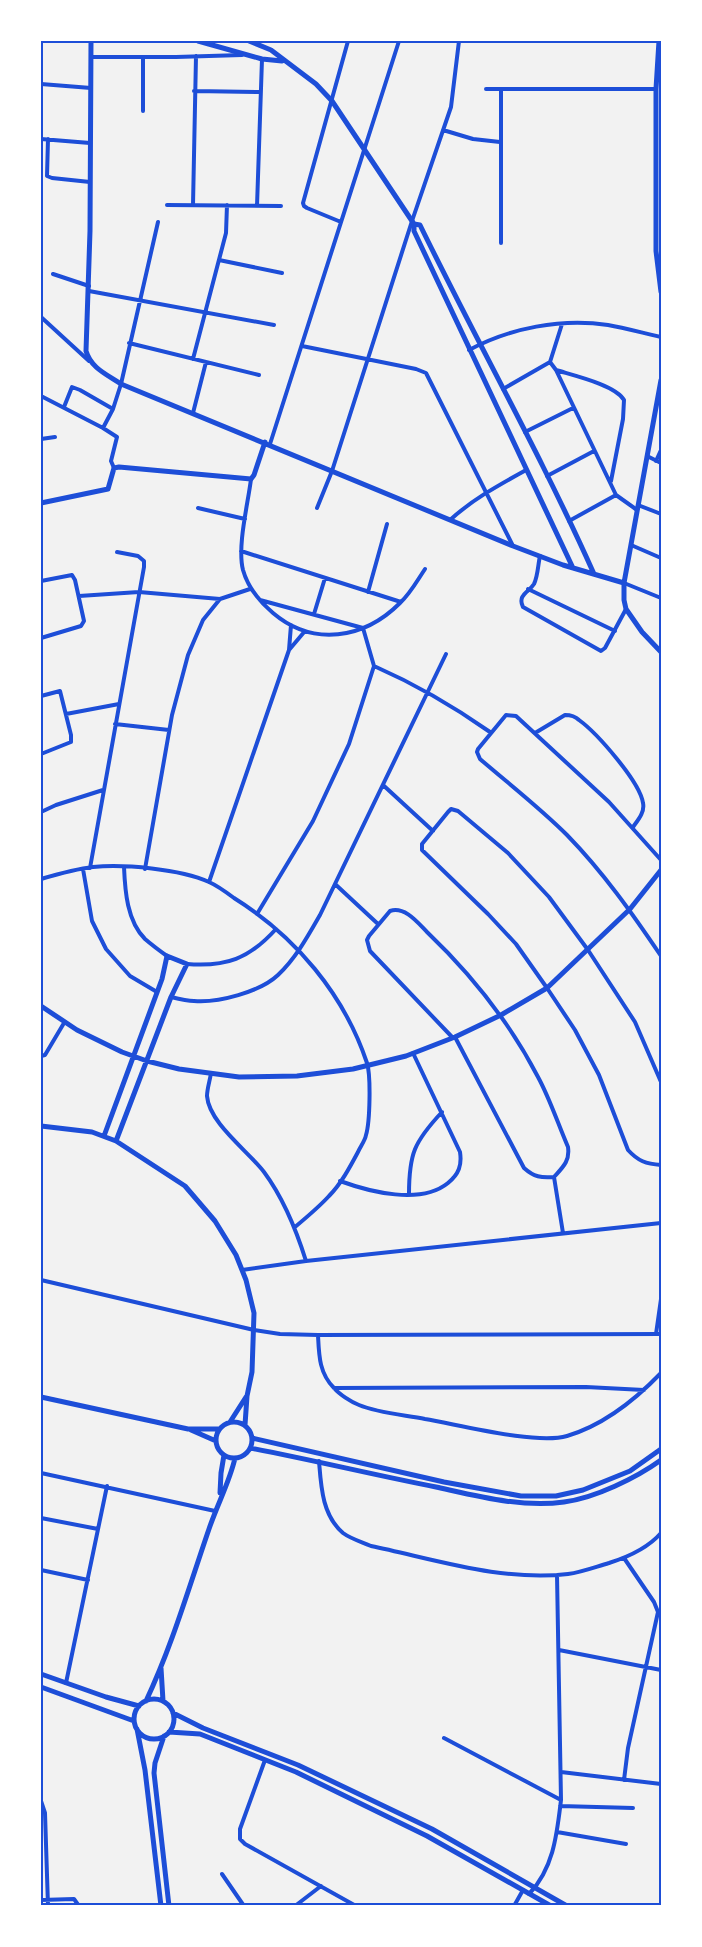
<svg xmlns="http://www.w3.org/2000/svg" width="702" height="1947" viewBox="0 0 702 1947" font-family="Overpass,sans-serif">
  <rect width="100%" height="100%" fill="#f2f2f2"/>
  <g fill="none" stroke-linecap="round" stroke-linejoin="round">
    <path stroke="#1d4ed8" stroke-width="4" d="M91 57H176L242 55
      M41 84 91 88
      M486 89H656
      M501 89V243
      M194 91 259 92
      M143 111V57
      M443 130 473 139 500 142
      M41 139 90 143
      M48 139 47 176 52 178 90 182
      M167 205 281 206
      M193 205 196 56
      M257 206 262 59
      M341 222 307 208 304 206 303 203 348 41
      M219 260 282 273
      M53 274 89 286
      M89 291 274 325
      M41 317 89 361
      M562 324 550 362 556 370 616 495 637 510
      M129 343 259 375
      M302 346 416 369 426 373 513 546
      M469 350C510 328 561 318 608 325 625 328 643 333 661 337
      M193 359 226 233 227 205
      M556 370C572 375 616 385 624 400L623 419 611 481
      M503 389 550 362
      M41 396 103 428 113 409 121 384 158 222
      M64 407 72 387 80 390 113 409
      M193 413 206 362
      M103 428 117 437 111 461 114 468
      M525 432 573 408
      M41 439 55 437
      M270 444 399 41
      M647 456 661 463
      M656 461 661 450
      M547 476 594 451
      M251 479C248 504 237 546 243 570 248 588 259 601 273 613 313 647 364 639 400 603 410 594 417 581 425 569
      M638 505 661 514
      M198 508 245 519
      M317 508 332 471 412 221 451 107 459 41
      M450 520C473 499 499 485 526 470
      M569 521 616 495
      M631 545 661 558
      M241 551 401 602
      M540 556C538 564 538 576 534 584 529 592 517 595 523 607L601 651 605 648 626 609
      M41 581 72 575 75 580 84 621 81 626 41 638
      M624 583 661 598
      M528 589 615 631
      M368 592 387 524
      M79 596 139 592 220 599
      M314 614 325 578
      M289 650 305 631
      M374 666C415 684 453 706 490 732
      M41 696 60 691 71 735V742L41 754
      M66 714 119 704
      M115 724 169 730
      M535 733 565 715C570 715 575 716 579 720 597 733 640 782 643 803 645 812 638 820 633 827
      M383 785 433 831
      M41 812 56 805 103 790
      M661 860 609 802 516 716 506 715 478 749 477 752 480 759C509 784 540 808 567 835 603 872 632 913 661 956
      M124 867C125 891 127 921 145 939 152 945 160 951 167 956
      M90 868 144 567V561L138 556 117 552
      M83 869 92 921 106 949 130 976 157 992
      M145 869 172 715 188 655 203 620 220 599 250 589
      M41 879C58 874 75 869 93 867 124 864 180 869 209 882 218 886 226 892 234 898 295 936 344 994 367 1063 371 1076 370 1122 366 1135 365 1141 360 1147 358 1152 350 1167 341 1184 329 1196 319 1207 307 1217 295 1227
      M209 882 289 650 291 625
      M335 884 378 924
      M257 914 313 821 349 744 374 666 363 628 260 600
      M187 964C226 967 249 959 276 929
      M171 997C179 999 187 1001 194 1001 218 1003 260 992 278 975 296 958 308 936 320 915L446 654
      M453 1038 370 951 367 940 369 936 390 911C405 906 418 923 427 932 471 974 510 1023 538 1077 550 1099 558 1124 568 1147 570 1161 563 1167 554 1177 541 1178 534 1177 524 1168L455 1037
      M41 1056 45 1055 64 1023
      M211 1073C210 1080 207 1089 207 1096 209 1123 248 1151 264 1172 284 1199 296 1229 306 1261
      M661 1082 635 1022 588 950 549 897 508 853 458 811 451 809 448 812 422 844V850L488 914 516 944 547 988 575 1030 599 1075 628 1150C638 1161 646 1164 661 1165
      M554 1177 563 1233
      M340 1181C370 1192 421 1205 448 1183 459 1174 462 1165 460 1152L413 1053
      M409 1194C409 1154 414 1142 442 1112
      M242 1270 306 1261 661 1223
      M41 1280 254 1330 280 1334 318 1335 661 1334
      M656 1334 661 1299
      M318 1335C319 1355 319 1373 334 1388 339 1394 351 1402 359 1405 378 1413 405 1415 425 1419 460 1425 536 1445 567 1436 604 1425 635 1400 661 1373
      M334 1388 586 1387 644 1390
      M319 1461C321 1486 322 1515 343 1533 351 1539 362 1542 371 1546 434 1559 503 1582 568 1574 582 1572 595 1567 609 1563 628 1557 648 1548 661 1533
      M41 1473 215 1511
      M41 1518 98 1529
      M41 1570 88 1580
      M559 1650 661 1670
      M66 1683 107 1486
      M444 1738 561 1800
      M265 1760 240 1829V1839L245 1844 356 1906
      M561 1772 661 1784
      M624 1780 628 1748 658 1612 654 1602 624 1558
      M41 1801 45 1813 48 1906
      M560 1806 633 1808
      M557 1832 626 1844
      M222 1874 244 1906
      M529 1894C554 1868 557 1833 561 1800L557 1575
      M41 1900 74 1899 79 1906
      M295 1906 321 1886
      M514 1906 523 1890"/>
    <path stroke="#1d4ed8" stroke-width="5" d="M91 41 90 231 86 351C91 368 106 374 121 384L513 546 563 565 624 583
      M198 41 262 59 282 61
      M249 41 271 50 316 84 332 101 414 224V231L573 568
      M659 41 656 89V251L661 292
      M414 224 420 225C477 342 541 455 594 574
      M661 380 624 583V600L626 609 642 632 661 652
      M41 503 108 489 114 468 119 467 251 479 254 475 265 442
      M41 1006 77 1030 122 1052 147 1061 179 1069 239 1077 297 1076 353 1069 406 1056 455 1037 501 1015 547 988 630 909 661 870
      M41 1126 92 1132 116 1141 185 1186 215 1221 236 1255 246 1280 254 1313 252 1372 247 1396 245 1425
      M104 1136 162 979 167 956 187 964 171 997 116 1141
      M41 1397 188 1429H219
      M230 1422 246 1397
      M216 1440a18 18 0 1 1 36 0a18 18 0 1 1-36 0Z
      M191 1430 216 1441
      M252 1438 444 1482 521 1496H556L583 1490 630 1471 661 1449
      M250 1448C313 1460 374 1475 436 1487 477 1496 522 1508 564 1502 595 1498 636 1478 661 1460
      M220 1493 221 1473 224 1455
      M161 1668 163 1701
      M41 1674 106 1697 139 1706
      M41 1687 134 1721
      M134 1719a20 20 0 1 1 40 0a20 20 0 1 1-40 0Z
      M146 1701C172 1646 189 1587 209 1529 217 1505 230 1481 235 1458
      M173 1713 203 1728 298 1765 432 1829 567 1906
      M137 1729 145 1770 161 1906
      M169 1732 200 1734 296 1772 427 1836 551 1906
      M164 1736 155 1763 154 1773 169 1906"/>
  </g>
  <rect width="702" height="1947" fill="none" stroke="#ffffff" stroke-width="85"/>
  <rect x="42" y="42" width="618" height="1862" fill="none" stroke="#1d4ed8" stroke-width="2"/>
</svg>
